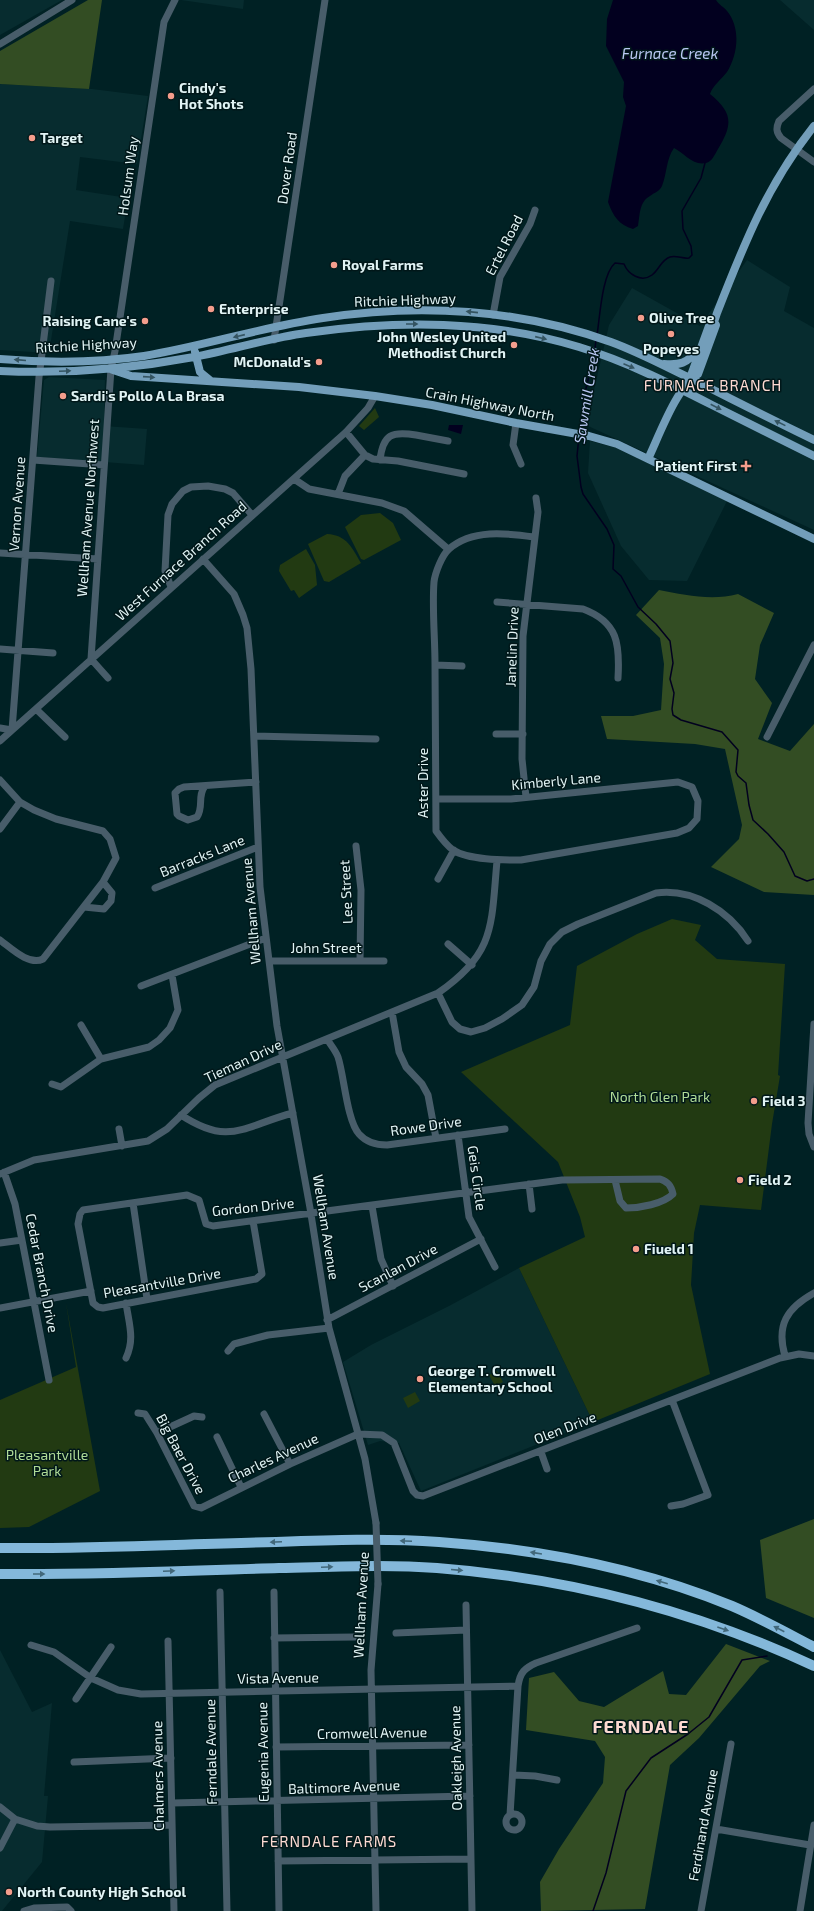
<svg xmlns="http://www.w3.org/2000/svg" width="814" height="1911" viewBox="0 0 814 1911" font-family="'Exo 2',sans-serif">
  <rect width="100%" height="100%" fill="#002124"/>
  <path fill="#072c2f" d="M0 0H62L0 35Z
    M181 0H244L243 9Z
    M780 0H814V30Z
    M0 84 92 89 148 96 137 164 80 157 76 190 128 198 123 229 70 221 49 353 0 350Z
    M747 260 790 287 784 311 814 328V530L586 425 609 325 632 288 700 326Z
    M49 377 105 380 104 426 147 429 144 465 37 457 44 380Z
    M590 441 617 448 727 501 687 581 649 580 621 546 588 473Z
    M519 1268 593 1422 421 1491 399 1443 380 1441 368 1445 343 1362 371 1345 449 1306Z
    M0 1650 32 1712 52 1703 44 1796H48L42 1862 2 1911H0Z"/>
  <path fill="#223a12" d="M375 408 379 417 364 430 359 426Z
    M380 513 393 523 401 540 364 560 361 559 345 527 361 515Z
    M327 534C347 535 352 548 361 563L329 582 324 581 308 544Z
    M306 549 315 565 317 585 299 598 294 590 291 591 279 571 280 565Z
    M672 919 701 925 695 940 717 959 785 964 778 1075 780 1076 772 1124 761 1210 700 1205 694 1233 691 1285 710 1374 593 1422 519 1268 585 1237 580 1217 558 1162 461 1072 570 1025 577 966 637 934Z
    M66 1303 100 1491 29 1527 0 1528V1400L76 1367Z
    M497 1371 503 1382 495 1386 489 1375Z
    M415 1392 420 1401 408 1408 403 1398Z"/>
  <path fill="#334d23" d="M88 0H102L89 89 0 84V51Z
    M659 590C684 595 712 601 738 594L774 613 760 645 755 679 772 703 758 739 790 751 814 724V895L764 892 711 867 739 839 742 825 725 749 695 744 607 739 601 716H633L661 710 664 664 660 638 636 615Z
    M814 1519V1618L766 1598 760 1540Z
    M726 1644 770 1661 760 1666 699 1738 670 1765 645 1909 541 1911 540 1882 559 1849 603 1783 605 1757 595 1741 526 1730 529 1678 554 1672 579 1701 604 1707 663 1671 669 1694 686 1695Z"/>
  <path fill="#02001f" d="M613 0H716C719 5 724 7 727 11 741 28 738 54 727 72 721 80 713 85 710 94 733 113 733 124 718 149 715 154 712 162 706 163 693 166 684 153 674 148 666 159 667 174 662 186 659 192 655 192 650 196 639 202 640 215 638 226L633 229C619 225 613 216 608 202L626 106 623 97 624 82 606 46 607 19Z
    M449 425H463L461 434 448 430Z"/>
  <g fill="none" stroke-linecap="round" stroke-linejoin="round">
    <path stroke="#02001f" stroke-width="1.5" d="M597 335C600 316 602 274 615 263L624 264C628 274 641 283 652 275 659 270 661 260 670 257 676 255 683 259 689 258L692 255 691 246 683 229 682 211 701 178 705 163
      M595 348 596 340
      M580 431 584 397 594 354
      M579 436 577 456 581 487 583 494 607 529 614 545 613 569 621 576 638 607 656 624 670 641 673 663 670 679 674 693 672 709 673 715 681 720 722 732 738 750 736 772 738 776 746 783 749 805 753 820 768 834 784 852 795 876 807 881 814 879
      M593 1911 606 1873 626 1791 651 1758 688 1734 709 1717 742 1660 767 1656"/>
    <path stroke="#485d6a" stroke-width="7" d="M0 44 72 0
      M814 89 779 121C776 128 776 132 781 138L814 162
      M493 315 500 277 530 224 535 210
      M274 340 325 0
      M516 423 513 445 521 464
      M346 432 365 455 373 459 398 461 464 474
      M33 460 104 465
      M380 460C383 434 392 431 416 435 427 437 437 439 448 441
      M294 479 309 489 382 503 404 511 448 549
      M338 494 345 476 365 455
      M0 553 98 559
      M203 559 234 594 243 615 247 628 251 669 260 887 277 1026 310 1208 329 1328 365 1459 376 1523
      M171 587 165 571 168 515 172 504 183 491 191 487 208 486 225 489 233 493 252 515
      M497 602 583 609C618 622 620 644 618 678
      M0 649 53 653
      M435 665 462 666
      M108 678 91 659 111 369 115 351 164 22 175 0
      M36 709 65 737
      M0 728 12 730 39 377 51 281
      M496 734H523
      M254 736 376 739
      M767 737 814 645
      M0 741 346 432 368 408 375 396
      M0 780 20 802 34 810 56 819 103 831 110 839 116 858 103 882 43 959C29 966 11 948 0 940
      M205 786C197 796 204 807 197 817L188 820 179 816 177 814 175 793 179 789 184 787 256 782
      M526 797 522 759 523 636 538 512 536 498
      M436 799H511L678 782 692 787 698 801 697 819 689 828 677 833 521 860C503 860 468 860 453 850 446 845 441 838 436 831 436 775 435 720 435 664 435 638 432 607 434 582 435 573 442 555 449 549 472 529 506 533 534 537
      M0 829 20 802
      M356 846 361 890 360 961
      M438 879 454 850
      M155 888 258 847
      M84 907 104 909 111 901 112 893 103 882
      M448 944 472 965
      M269 961H384
      M141 986 266 938
      M438 993 452 1022 460 1029 471 1032 485 1028 502 1019 522 1005 534 987 541 961 550 944 562 932 578 924 656 893C693 888 729 911 748 941
      M392 1012 399 1052 406 1067 422 1084 428 1095 436 1138
      M814 1024 808 1123 809 1134 814 1147
      M81 1025 101 1059
      M327 1039C330 1044 336 1051 338 1057 344 1075 347 1121 359 1134 366 1142 377 1145 387 1145L505 1129
      M52 1084 61 1087 101 1059 149 1047 159 1040 170 1028 178 1010 172 975
      M181 1115C230 1147 243 1126 293 1113
      M119 1129 122 1146
      M458 1135 469 1217 495 1267
      M4 1172 15 1204 49 1380
      M0 1174 34 1160 148 1141 167 1129 199 1098 215 1085 438 993C496 953 491 925 497 861
      M529 1184 532 1209
      M133 1203 147 1299
      M372 1206 381 1259 393 1286
      M253 1221 262 1274 256 1279 103 1308 98 1307 93 1303 78 1224 80 1214 83 1210 187 1195 199 1200 206 1224 213 1226 562 1180 660 1179C668 1182 671 1185 673 1194 663 1204 640 1208 626 1208L620 1201 615 1180
      M0 1243 22 1240
      M126 1303C129 1324 135 1339 126 1358
      M0 1308 91 1291
      M327 1320 481 1239
      M228 1351 234 1344 268 1335 329 1328
      M785 1356C776 1325 787 1308 814 1293
      M138 1413 145 1414 157 1433 194 1506 201 1508 290 1464 358 1434 382 1435 394 1443 413 1491 417 1495 423 1496 780 1358 799 1354 814 1356
      M264 1414 290 1464
      M157 1433 194 1416 202 1417
      M217 1437 241 1487
      M541 1452 547 1469
      M671 1506 683 1504 708 1495 672 1400
      M220 1592 227 1911
      M274 1592 279 1911
      M466 1605 472 1911
      M396 1633 466 1630
      M274 1638 355 1637
      M168 1641 174 1911
      M31 1645 54 1652 91 1678 118 1690 141 1694 518 1686
      M76 1699 111 1647
      M276 1747 469 1745
      M74 1762 171 1758
      M514 1775 535 1776 557 1780
      M172 1803 470 1796
      M0 1807 15 1819 0 1848
      M506 1822a8 8 0 1 1 16 0a8 8 0 1 1-16 0Z
      M510 1815 518 1686C520 1672 525 1668 536 1663L637 1628
      M15 1819 37 1826 50 1827 172 1825
      M716 1829 810 1845
      M278 1861 471 1859
      M24 1911 34 1908 67 1907 71 1911
      M376 1911 371 1670 378 1584
      M701 1911 731 1744
      M800 1911 814 1825"/>
    <path stroke="#739eba" stroke-width="8" d="M195 352 200 372 211 381
      M0 359C48 363 96 363 144 356 204 346 262 327 323 318 419 303 519 309 611 342 641 353 668 368 696 381 735 401 775 421 814 440
      M664 364C679 365 688 364 696 350
      M113 370 131 376 299 387 375 396 432 405 516 423 589 436 617 444 814 539
      M0 371C65 374 130 369 194 357 232 350 269 338 306 333 399 320 489 320 579 347 625 361 669 383 712 405 746 422 780 439 814 456
      M690 378 710 323 714 322
      M648 459C659 436 677 386 698 374L716 325 714 322 717 313C744 244 767 185 814 126"/>
    <path stroke="#84b8da" stroke-width="10" d="M0 1548C92 1549 184 1544 276 1542 330 1540 384 1538 439 1542 538 1549 639 1568 732 1606 760 1618 787 1633 814 1647
      M0 1574C93 1575 186 1571 279 1568 331 1567 385 1564 437 1568 567 1578 696 1611 814 1666"/>
    <path stroke="#485d6a" stroke-width="7" d="M376 1523 378 1584"/>
  </g>
  <defs><path id="oneway-solid" d="M-6-.8H1V-3.2L6.5 0L1 3.2V.8H-6Z"/></defs>
  <g fill="#345461">
    <use href="#oneway-solid" transform="translate(472 312) rotate(-174)"/>
    <use href="#oneway-solid" transform="translate(412 324)"/>
    <use href="#oneway-solid" transform="translate(239 336) rotate(167)"/>
    <use href="#oneway-solid" transform="translate(541 338) rotate(13)"/>
    <use href="#oneway-solid" transform="translate(20 360) rotate(-175)"/>
    <use href="#oneway-solid" transform="translate(629 366) rotate(23)"/>
    <use href="#oneway-solid" transform="translate(65 371) rotate(-2)"/>
    <use href="#oneway-solid" transform="translate(149 377) rotate(4)"/>
    <use href="#oneway-solid" transform="translate(716 407) rotate(27)"/>
    <use href="#oneway-solid" transform="translate(780 423) rotate(-154)"/>
  </g>
  <g fill="#42687a">
    <use href="#oneway-solid" transform="translate(406 1541) rotate(-178)"/>
    <use href="#oneway-solid" transform="translate(276 1542) rotate(178)"/>
    <use href="#oneway-solid" transform="translate(536 1553) rotate(-171)"/>
    <use href="#oneway-solid" transform="translate(327 1567) rotate(-2)"/>
    <use href="#oneway-solid" transform="translate(457 1570) rotate(5)"/>
    <use href="#oneway-solid" transform="translate(169 1571) rotate(-2)"/>
    <use href="#oneway-solid" transform="translate(39 1574)"/>
    <use href="#oneway-solid" transform="translate(662 1582) rotate(-164)"/>
    <use href="#oneway-solid" transform="translate(723 1629) rotate(19)"/>
    <use href="#oneway-solid" transform="translate(779 1629) rotate(-153)"/>
  </g>
  <g fill="#f49d8c" stroke="#001719" stroke-width="1.5">
    <circle cx="171" cy="96" r="4"/>
    <circle cx="32" cy="138" r="4"/>
    <circle cx="334" cy="265" r="4"/>
    <circle cx="211" cy="309" r="4"/>
    <circle cx="641" cy="318" r="4"/>
    <circle cx="145" cy="321" r="4"/>
    <circle cx="671" cy="334" r="4"/>
    <circle cx="514" cy="345" r="4"/>
    <circle cx="319" cy="362" r="4"/>
    <circle cx="63" cy="396" r="4"/>
    <path d="M744 460h4v4h4v4h-4v4h-4v-4h-4v-4h4z"/>
    <circle cx="754" cy="1101" r="4"/>
    <circle cx="740" cy="1180" r="4"/>
    <circle cx="636" cy="1249" r="4"/>
    <circle cx="420" cy="1379" r="4"/>
    <circle cx="9" cy="1892" r="4"/>
  </g>
  <g text-anchor="middle" stroke-width="3" stroke-linejoin="round" paint-order="stroke">
    <g font-size="14" font-weight="bold" fill="#e1f4f5" stroke="#001719" text-anchor="start">
      <text x="179" y="93">Cindy's<tspan x="179" dy="16">Hot Shots</tspan></text>
      <text x="40" y="143">Target</text>
      <text x="342" y="270">Royal Farms</text>
      <text x="219" y="314">Enterprise</text>
      <text x="649" y="323">Olive Tree</text>
      <text x="137" y="326" text-anchor="end">Raising Cane's</text>
      <text x="506" y="342" text-anchor="end">John Wesley United<tspan x="506" dy="16">Methodist Church</tspan></text>
      <text x="671" y="354" text-anchor="middle">Popeyes</text>
      <text x="311" y="367" text-anchor="end">McDonald's</text>
      <text x="71" y="401">Sardi's Pollo A La Brasa</text>
      <text x="737" y="471" text-anchor="end">Patient First</text>
      <text x="762" y="1106">Field 3</text>
      <text x="748" y="1185">Field 2</text>
      <text x="644" y="1254">Fiueld 1</text>
      <text x="428" y="1376">George T. Cromwell<tspan x="428" dy="16">Elementary School</tspan></text>
      <text x="17" y="1897">North County High School</text>
    </g>
    <g font-size="14" fill="#e1f4f5" stroke="#001719">
      <text transform="translate(287 168) rotate(-82)" y="5">Dover Road</text>
      <text transform="translate(128 176) rotate(-82)" y="5">Holsum Way</text>
      <text transform="translate(504 245) rotate(-63)" y="5">Ertel Road</text>
      <text transform="translate(405 300) rotate(-2)" y="5">Ritchie Highway</text>
      <text transform="translate(86 345) rotate(-3)" y="5">Ritchie Highway</text>
      <text transform="translate(490 404) rotate(11)" y="5">Crain Highway North</text>
      <text transform="translate(17 504) rotate(-86)" y="5">Vernon Avenue</text>
      <text transform="translate(88 508) rotate(-86)" y="5">Wellham Avenue Northwest</text>
      <text transform="translate(181 561) rotate(-42)" y="5">West Furnace Branch Road</text>
      <text transform="translate(512 647) rotate(-88)" y="5">Janelin Drive</text>
      <text transform="translate(556 781) rotate(-5)" y="5">Kimberly Lane</text>
      <text transform="translate(423 783) rotate(-90)" y="5">Aster Drive</text>
      <text transform="translate(202 856) rotate(-22)" y="5">Barracks Lane</text>
      <text transform="translate(346 892) rotate(-93)" y="5">Lee Street</text>
      <text transform="translate(251 911) rotate(-95)" y="5">Wellham Avenue</text>
      <text x="326" y="953">John Street</text>
      <text transform="translate(243 1061) rotate(-25)" y="5">Tieman Drive</text>
      <text transform="translate(426 1126) rotate(-8)" y="5">Rowe Drive</text>
      <text transform="translate(477 1178) rotate(82)" y="5">Geis Circle</text>
      <text transform="translate(253 1207) rotate(-6)" y="5">Gordon Drive</text>
      <text transform="translate(326 1227) rotate(81)" y="5">Wellham Avenue</text>
      <text transform="translate(398 1268) rotate(-28)" y="5">Scanlan Drive</text>
      <text transform="translate(42 1273) rotate(79)" y="5">Cedar Branch Drive</text>
      <text transform="translate(162 1283) rotate(-10)" y="5">Pleasantville Drive</text>
      <text transform="translate(565 1428) rotate(-21)" y="5">Olen Drive</text>
      <text transform="translate(181 1454) rotate(62)" y="5">Big Baer Drive</text>
      <text transform="translate(273 1458) rotate(-25)" y="5">Charles Avenue</text>
      <text transform="translate(361 1605) rotate(-87)" y="5">Wellham Avenue</text>
      <text transform="translate(278 1678) rotate(-1)" y="5">Vista Avenue</text>
      <text transform="translate(372 1733) rotate(-1)" y="5">Cromwell Avenue</text>
      <text transform="translate(211 1752) rotate(-91)" y="5">Ferndale Avenue</text>
      <text transform="translate(263 1752) rotate(-91)" y="5">Eugenia Avenue</text>
      <text transform="translate(456 1758) rotate(-91)" y="5">Oakleigh Avenue</text>
      <text transform="translate(158 1776) rotate(-91)" y="5">Chalmers Avenue</text>
      <text transform="translate(344 1787) rotate(-2)" y="5">Baltimore Avenue</text>
      <text transform="translate(703 1825) rotate(-80)" y="5">Ferdinand Avenue</text>
    </g>
    <g font-size="14" fill="#b0dc97" stroke="#001719">
      <text x="660" y="1102">North Glen Park</text>
      <text x="47" y="1460">Pleasantville<tspan x="47" dy="16">Park</tspan></text>
    </g>
    <g font-size="15" font-style="italic" fill="#bac8f3" stroke="#001719">
      <text x="670" y="59">Furnace Creek</text>
      <text transform="translate(587 396) rotate(-81)" y="5">Sawmill Creek</text>
    </g>
    <g font-size="15" letter-spacing="1" fill="#fcdad2" stroke="#001719">
      <text x="713" y="391">FURNACE BRANCH</text>
      <text x="329" y="1847">FERNDALE FARMS</text>
    </g>
    <g font-size="18" font-weight="bold" letter-spacing="1" fill="#fcdad2" stroke="#001719">
      <text x="641" y="1733">FERNDALE</text>
    </g>
  </g>
</svg>
